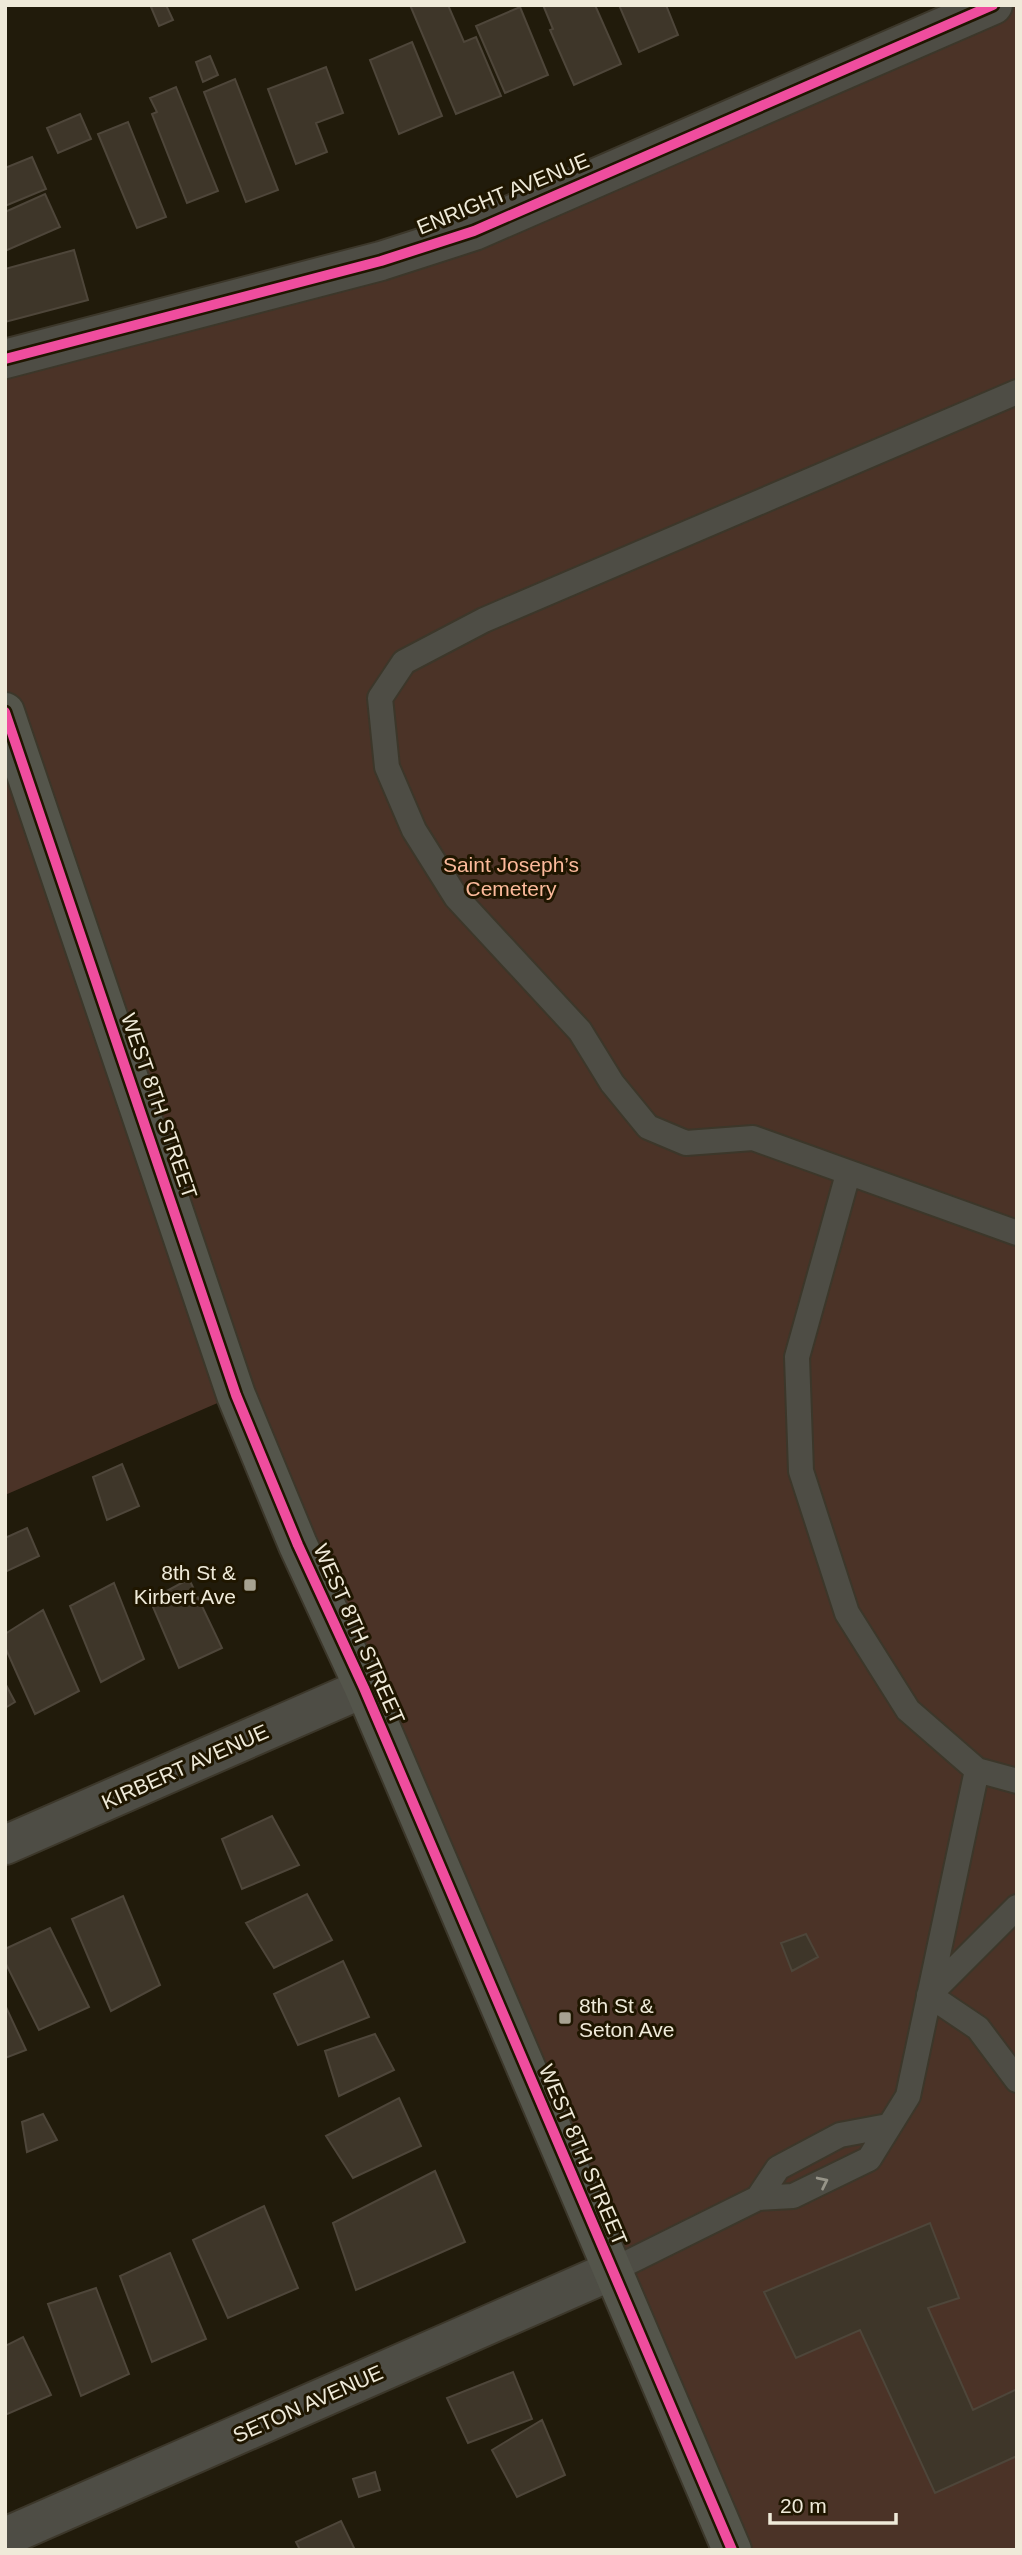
<svg xmlns="http://www.w3.org/2000/svg" width="1022" height="2555" viewBox="0 0 1022 2555" font-family="Helvetica,sans-serif">
  <rect width="100%" height="100%" fill="#211b0b"/>
  <path fill="#4b3327" d="M993 5H1017V2550H732L236 1395 5 1495V359L381 261Z"/>
  <path fill="#3e3629" stroke="#4e463a" stroke-width="2" d="M155 5H166L173 20 159 26 151 7Z
    M410 5H448L464 42 476 37 501 96 456 114Z
    M543 5H595L621 64 574 85 550 30 553 29Z
    M619 5H666L678 35 639 52Z
    M520 7 548 75 505 93 476 26Z
    M412 42 442 116 399 134 370 60Z
    M210 56 218 75 203 82 196 62Z
    M326 67 343 113 316 123 327 152 296 164 268 89Z
    M235 79 278 190 246 202 204 92Z
    M176 87 218 191 187 203 152 114 157 112 150 98Z
    M80 114 91 139 58 153 47 128Z
    M128 122 166 217 137 228 98 134Z
    M32 157 46 189 5 206V168Z
    M45 194 60 227 5 251V212Z
    M74 250 88 300 5 322V269Z
    M122 1464 139 1506 107 1520 93 1477Z
    M27 1528 39 1556 5 1572V1538Z
    M189 1579 222 1648 179 1668 150 1600Z
    M114 1583 144 1659 101 1682 70 1606Z
    M43 1610 79 1691 35 1714 5 1647V1634Z
    M5 1683 15 1702 5 1708Z
    M272 1816 299 1865 242 1889 222 1839Z
    M307 1894 332 1940 274 1968 246 1923Z
    M123 1896 160 1985 111 2011 72 1919Z
    M50 1928 89 2007 39 2030 5 1962V1949Z
    M806 1934 818 1957 792 1971 781 1943Z
    M343 1961 369 2017 298 2045 274 1994Z
    M5 2005 26 2050 5 2058Z
    M375 2034 394 2070 339 2096 325 2051Z
    M399 2098 421 2146 353 2178 326 2136Z
    M43 2114 57 2140 27 2152 22 2122Z
    M435 2171 465 2242 356 2290 333 2223Z
    M264 2206 298 2288 228 2318 193 2240Z
    M930 2223 959 2298 928 2308 973 2410 1017 2389V2456L935 2493 860 2330 796 2358 764 2292Z
    M170 2253 206 2339 152 2362 120 2276Z
    M96 2288 129 2374 81 2396 48 2304Z
    M23 2337 51 2395 5 2415V2346Z
    M513 2372 532 2419 468 2443 447 2398Z
    M542 2420 565 2475 517 2497 492 2450Z
    M375 2472 380 2490 359 2497 353 2479Z
    M341 2521 355 2550H300L296 2542Z"/>
  <g fill="none" stroke-linecap="round" stroke-linejoin="round">
    <g stroke="#3c372a" stroke-width="28">
      <path id="lane" d="M1017 392 484 620 404 662 380 698 387 767 414 830 456 897 580 1031 612 1083 648 1127 686 1143 753 1138 1017 1233
        M848 1174 797 1357 801 1471 847 1613 908 1710 977 1770 1017 1781
        M1017 1907 929 1995 978 2028 1017 2080
        M758 2198 778 2168 840 2135 888 2126
        M611 2271 758 2198 793 2196 869 2159 908 2096 977 1770"/>
    </g>
    <g stroke="#3c372a" stroke-width="42">
      <path id="street" d="M5 359 381 261 474 231 993 5
        M5 1845 364 1688
        M5 2537 611 2271"/>
    </g>
    <g stroke="#3c372a" stroke-width="42">
      <path id="secondary" d="M5 712 236 1395 298 1545 364 1688 732 2550"/>
    </g>
    <use href="#lane" stroke="#4e4d45" stroke-width="24"/>
    <use href="#street" stroke="#4e4d45" stroke-width="38"/>
    <use href="#secondary" stroke="#54554b" stroke-width="38"/>
    <g stroke="#1f1600" stroke-width="15">
      <path id="cycleway" d="M5 359 381 261 474 231 993 5
        M5 712 236 1395 298 1545 364 1688 732 2550"/>
    </g>
    <use href="#cycleway" stroke="#ef4d9e" stroke-width="10"/>
  </g>
  <defs><path id="oneway-chevron" d="M-2-3.5L2.5 0L-2 3.5" fill="none" stroke-width="1.6" stroke-linecap="round" stroke-linejoin="round" transform="scale(1.75)"/></defs>
  <use stroke="#969488" href="#oneway-chevron" transform="translate(823 2182) rotate(-26)"/>
  <g fill="#a7a291" stroke="#1f1600" stroke-width="2.5">
    <rect x="243" y="1578" width="14" height="14" rx="3.5"/>
    <rect x="558" y="2011" width="14" height="14" rx="3.5"/>
  </g>
  <g text-anchor="middle" stroke-width="6" stroke-linejoin="round" paint-order="stroke">
    <g font-size="21" fill="#efead9" stroke="#1f1600">
      <text transform="translate(503 194) rotate(-22)" y="7">ENRIGHT AVENUE</text>
      <text transform="translate(159 1106) rotate(71)" y="7">WEST 8TH STREET</text>
      <text transform="translate(359 1634) rotate(66)" y="7">WEST 8TH STREET</text>
      <text transform="translate(185 1767) rotate(-24)" y="7">KIRBERT AVENUE</text>
      <text transform="translate(583 2155) rotate(67)" y="7">WEST 8TH STREET</text>
      <text transform="translate(308 2404) rotate(-24)" y="7">SETON AVENUE</text>
    </g>
    <g font-size="21" fill="#fcba9b" stroke="#1f1600">
      <text x="511" y="872">Saint Joseph’s<tspan x="511" dy="24">Cemetery</tspan></text>
    </g>
    <g font-size="21" fill="#efead9" stroke="#1f1600" text-anchor="end">
      <text x="236" y="1580">8th St &amp;<tspan x="236" dy="24">Kirbert Ave</tspan></text>
      <text x="579" y="2013" text-anchor="start">8th St &amp;<tspan x="579" dy="24">Seton Ave</tspan></text>
    </g>
  </g>
  <rect width="1022" height="2555" fill="none" stroke="#efead9" stroke-width="14"/>
  <path d="M770 2513v10h126v-10" fill="none" stroke="#efead9" stroke-width="3.5"/>
  <text x="780" y="2513" font-size="21" fill="#efead9" stroke="#1f1600" stroke-width="5" paint-order="stroke">20 m</text>
</svg>
